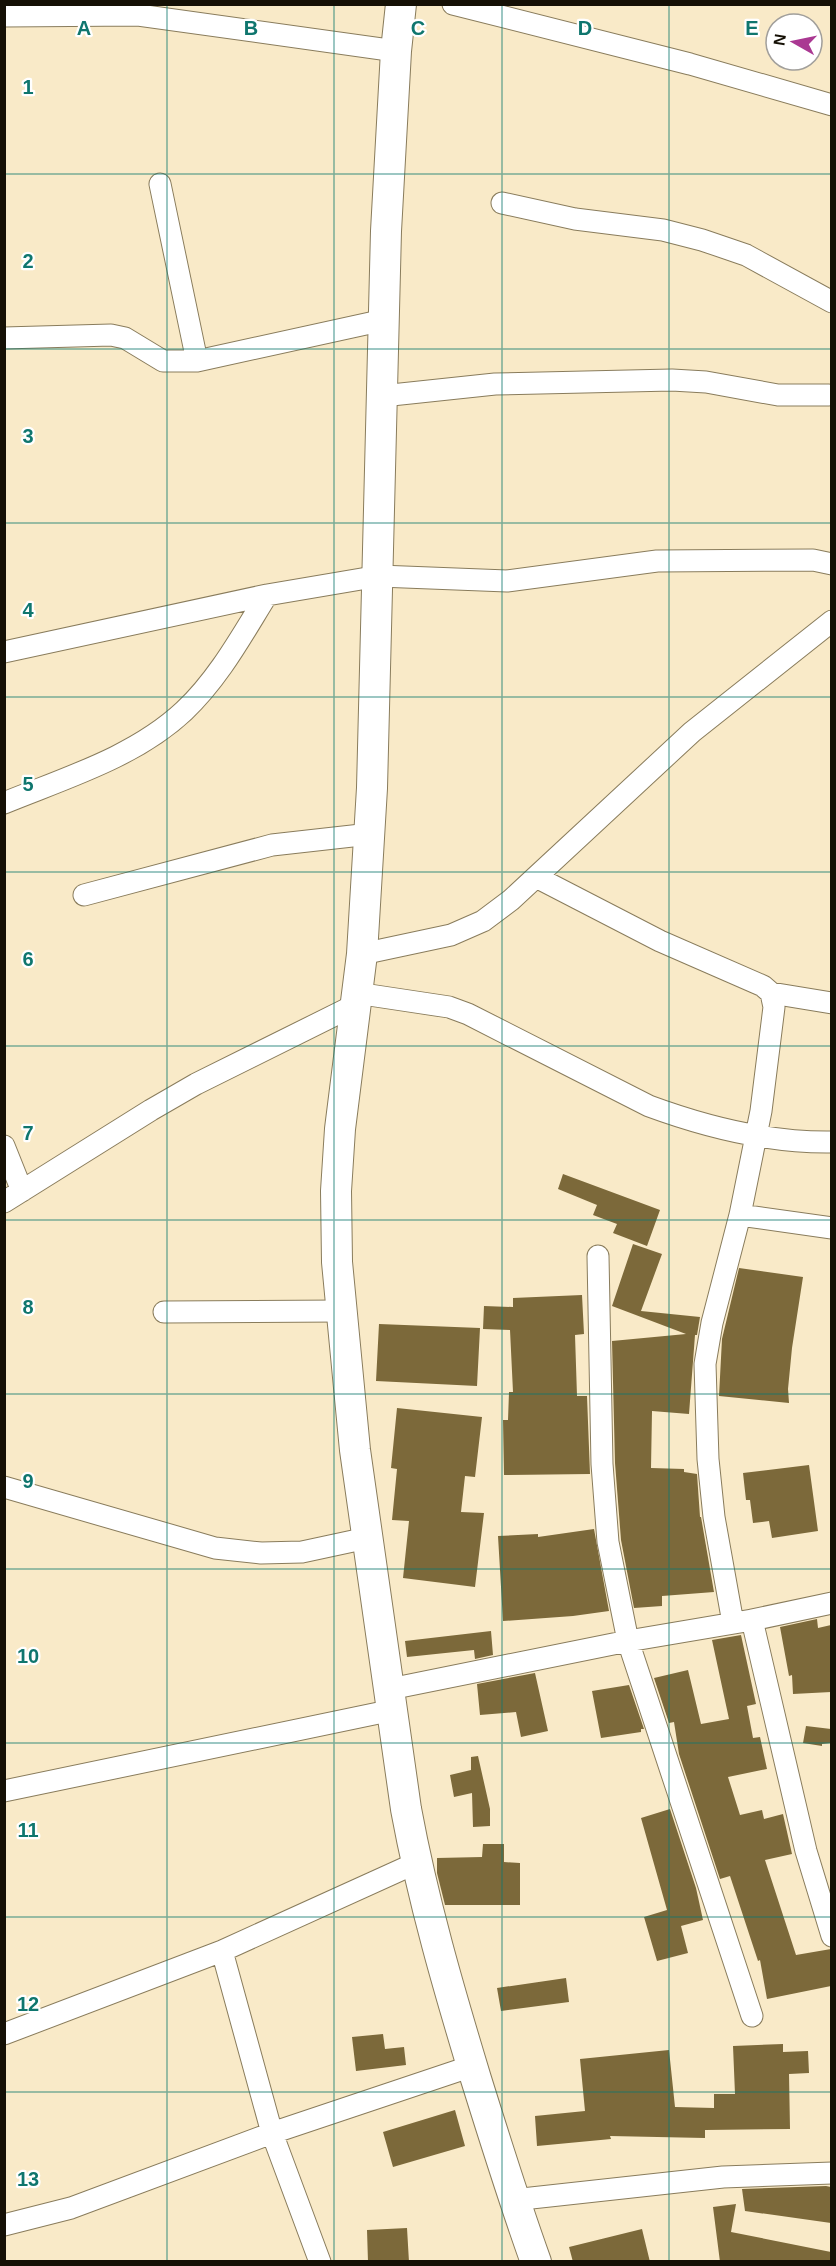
<svg xmlns="http://www.w3.org/2000/svg" width="836" height="2266" viewBox="0 0 836 2266" font-family="Arial,sans-serif">
  <rect width="100%" height="100%" fill="#f9eac8"/>
  <path fill="#7c693a" d="M563 1174 660 1210 647 1246 613 1233 617 1224 593 1215 597 1205 558 1189Z
    M633 1244 662 1254 641 1311 700 1317 697 1335H695L689 1414 652 1411 651 1468 684 1469V1472L697 1474 700 1517H701L714 1592 662 1596V1606L634 1608 621 1540 615 1463 612 1341 686 1334 612 1306Z
    M739 1268 803 1277 792 1348 788 1389 789 1403 719 1396 722 1339Z
    M582 1295 584 1334 575 1335 577 1396H587L590 1474 504 1475 503 1420H508L509 1392H513L510 1330 483 1329 484 1306 513 1307V1298Z
    M379 1324 480 1328 477 1386 376 1381Z
    M397 1408 482 1417 475 1477 465 1476 461 1512 484 1513 475 1587 403 1578 409 1521 392 1520 397 1469 391 1468Z
    M809 1465 818 1531 772 1538 769 1521 753 1523 750 1500H746L743 1473Z
    M594 1529 609 1611 573 1616 503 1621 498 1536 538 1534V1537Z
    M817 1619 818 1628 831 1625V1692L793 1694 792 1675 789 1676 780 1627Z
    M491 1631 493 1655 475 1659 474 1650 407 1657 405 1641Z
    M741 1635 756 1704 747 1706 753 1738 760 1737 767 1769 728 1777 740 1815 762 1810 764 1819 783 1814 792 1854 765 1860 796 1955 831 1949V1986L767 1999 760 1960 758 1961 730 1876 720 1879 679 1754 674 1722 669 1723 654 1678 688 1670 701 1724 729 1719 712 1640Z
    M535 1673 548 1731 521 1737 516 1712 480 1715 477 1684Z
    M629 1685 644 1729H641V1732L601 1738 592 1691Z
    M806 1726 831 1729V1743L822 1744V1746L803 1743Z
    M478 1756 490 1809V1826L473 1827 472 1793 454 1797 450 1775 471 1770V1757Z
    M670 1809 696 1888 703 1920 681 1926 688 1953 657 1961 644 1917 667 1910 641 1818Z
    M483 1844H504V1862L520 1863V1905H445L437 1873V1858L482 1857Z
    M566 1978 569 2002 501 2011 497 1988Z
    M383 2034 385 2049 404 2047 406 2065 356 2071 352 2037Z
    M783 2044V2052L808 2051 809 2073 789 2074 790 2129 705 2130V2138L610 2136 611 2139 537 2146 535 2116 585 2111 580 2059 669 2050 675 2107 714 2108V2094H735L733 2046Z
    M455 2110 465 2146 393 2167 383 2132Z
    M826 2186 831 2187V2223L745 2211 742 2189Z
    M736 2204 731 2232 831 2252V2262H720L713 2207Z
    M407 2228 409 2262H368L367 2230Z
    M642 2229 650 2262H573L569 2247Z"/>
  <g fill="none" stroke-linecap="round" stroke-linejoin="round">
    <g stroke="#897c5c" stroke-width="23">
      <path id="street" d="M453 4 690 64 832 105
        M4 16 138 15 396 51
        M160 184 197 361
        M502 203 575 219 663 230 702 240 746 255 832 302
        M4 338 111 335 125 338 163 361H197L384 320
        M382 396 495 384 672 380 706 382 778 395H829
        M4 652 267 595 379 576 507 581 657 561 813 560 832 564
        M4 803C65 778 135 757 184 711 219 678 242 635 267 595
        M536 877 660 941 763 986 771 993 832 1003
        M84 895 272 845 370 834
        M362 954 451 935 483 921 511 900 692 732 832 621
        M356 993 449 1007 468 1014 649 1106C706 1127 771 1143 832 1142
        M4 1146 22 1191
        M4 1202 151 1110 196 1084 355 1005
        M740 1215 832 1228
        M598 1256 602 1464 608 1542 628 1641 752 2016
        M164 1312 342 1311
        M4 1487 215 1548 261 1553 302 1552 367 1538
        M752 1620 806 1851 832 1936
        M733 1623 714 1517 708 1459 705 1364 712 1323 740 1215 761 1111 774 1007 771 993
        M390 1689 628 1641 752 1620 832 1603
        M4 1791 393 1710
        M222 1951 272 2133 320 2262
        M4 2034 222 1951 416 1863
        M513 2200 723 2177 832 2173
        M4 2225 71 2208 272 2133 472 2066"/>
    </g>
    <g stroke="#897c5c" stroke-width="32">
      <path id="secondary" d="M401 4 396 51 386 231 372 788 362 954 340 1129 336 1191 337 1262 355 1450 406 1809C423 1901 449 1990 476 2079 495 2140 514 2201 536 2262"/>
    </g>
    <use href="#street" stroke="#fff" stroke-width="21"/>
    <use href="#secondary" stroke="#fff" stroke-width="30"/>
  </g>
  <path fill="none" stroke="#0f766e" stroke-width="1.5" stroke-opacity="0.55" d="M167 4V2262M334 4V2262M502 4V2262M669 4V2262M4 174H832M4 349H832M4 523H832M4 697H832M4 872H832M4 1046H832M4 1220H832M4 1394H832M4 1569H832M4 1743H832M4 1917H832M4 2092H832"/>
  <g font-size="20" text-anchor="middle" font-weight="bold" fill="#0f766e" stroke="#fff" stroke-width="4.5" stroke-linejoin="round" paint-order="stroke">
    <text x="84" y="35">A</text>
    <text x="251" y="35">B</text>
    <text x="418" y="35">C</text>
    <text x="585" y="35">D</text>
    <text x="752" y="35">E</text>
    <text x="28" y="94">1</text>
    <text x="28" y="268">2</text>
    <text x="28" y="443">3</text>
    <text x="28" y="617">4</text>
    <text x="28" y="791">5</text>
    <text x="28" y="966">6</text>
    <text x="28" y="1140">7</text>
    <text x="28" y="1314">8</text>
    <text x="28" y="1488">9</text>
    <text x="28" y="1663">10</text>
    <text x="28" y="1837">11</text>
    <text x="28" y="2011">12</text>
    <text x="28" y="2186">13</text>
  </g>
  <rect width="836" height="2266" fill="none" stroke="#151005" stroke-width="12"/>
  <g transform="translate(794 42) rotate(279)"><circle r="28" fill="#ffffff" stroke="#a19f9b" stroke-width="1.5"/>
  <path d="M0-4.5L10 22L0 15L-10 22Z" fill="#aa3892"/>
  <text y="-9" font-size="16" font-weight="bold" text-anchor="middle" fill="#151005">N</text>
  </g>
</svg>
